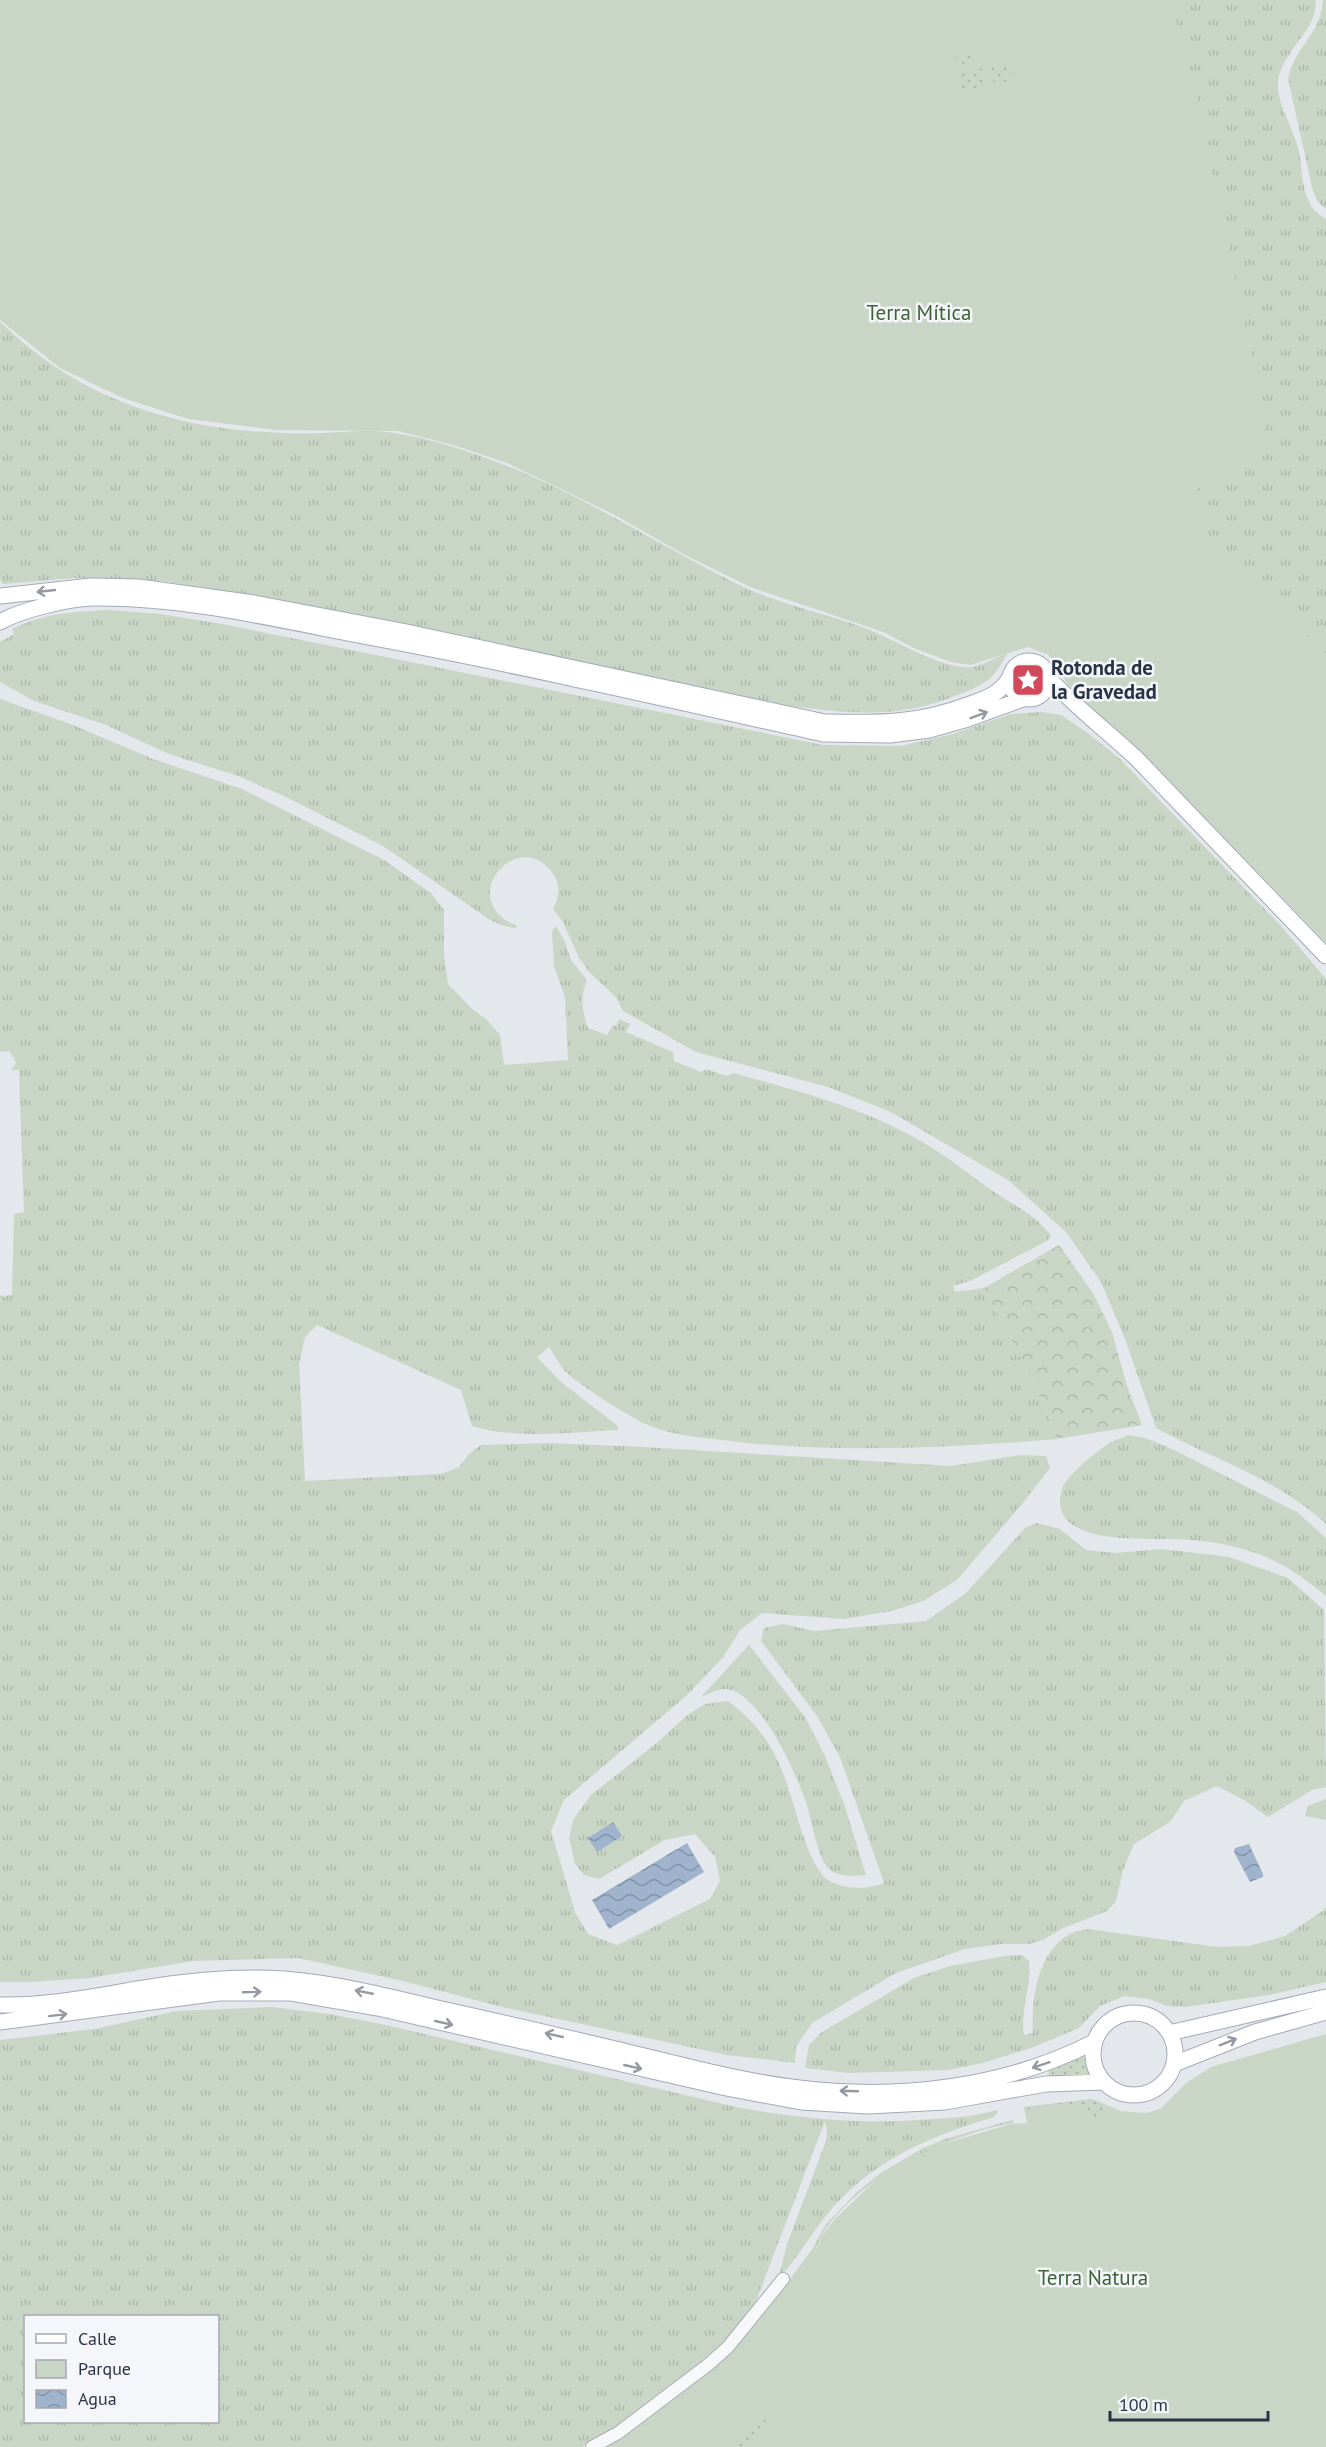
<svg xmlns="http://www.w3.org/2000/svg" width="1326" height="2447" viewBox="0 0 1326 2447" font-family="'PT Sans',sans-serif">
  <defs>
    <pattern id="grass-tufts" width="24" height="20" patternUnits="userSpaceOnUse" patternTransform="scale(1.5)"><rect width="24" height="20" fill="#c9d6c5"/><path d="M3 7l-1-3M5 7V3M7 7l1-3M15 17l-1-3M17 17v-4M19 17l1-3" fill="none" stroke="#adb8ab"/></pattern>
    <pattern id="forest-crowns" width="20" height="18" patternUnits="userSpaceOnUse" patternTransform="scale(1.5)"><rect width="20" height="18" fill="#c9d6c5"/><path d="M2 6a3 3 0 1 1 6 0M12 15a3 3 0 1 1 6 0" fill="none" stroke="#adb8ab"/></pattern>
    <pattern id="garden-dots" width="8" height="8" patternUnits="userSpaceOnUse" patternTransform="scale(1.5)"><rect width="8" height="8" fill="#c9d6c5"/><path d="M2 2h.1M6 6h.1" fill="none" stroke="#adb8ab" stroke-width="1.8" stroke-linecap="round"/></pattern>
    <pattern id="water-waves" width="16" height="10" patternUnits="userSpaceOnUse" patternTransform="scale(1.5)"><rect width="16" height="10" fill="#9fb4cc"/><path d="M0 5q4-4 8 0t8 0" fill="none" stroke="#8293a7"/></pattern>
  </defs>
  <rect width="100%" height="100%" fill="#e4e7ec"/>
  <path fill="url(#grass-tufts)" fill-rule="evenodd" d="M1136 0H1315C1321 27 1281 51 1278 82 1276 100 1292 127 1297 144 1303 163 1300 186 1310 203 1313 211 1319 215 1326 219V697L1203 582Z
    M1323 0H1326V209L1318 202 1313 191 1288 79C1295 45 1320 37 1323 0Z
    M0 322C19 339 38 356 60 370 115 406 185 426 250 431 274 433 298 434 321 433 340 433 358 430 376 431 418 434 459 448 497 462 585 495 662 548 746 588 785 606 829 614 870 630 897 641 943 670 972 667 984 665 995 657 1007 654 1002 663 996 674 988 680 978 687 966 692 955 696 897 720 844 713 783 705L295 604 163 581 74 578 3 584 0 579Z
    M108 610 161 614 222 624 823 745 900 746 953 734 1010 714 1042 712 1061 715 1089 734 1120 759 1281 926 1326 979V1524C1278 1479 1213 1459 1156 1428L1125 1339 1101 1282 1066 1232 1008 1180 889 1111 828 1087 696 1052 623 1011 616 997 590 973 579 958 563 922 553 909C559 898 561 885 553 874 520 824 452 899 517 926L516 928 504 926 490 920 383 846 284 796 238 776 169 754 106 725 34 701 0 682V642L14 634 12 629C45 613 72 612 108 610Z
    M0 699 73 725 153 759 242 789 384 860 431 893 444 910V955L448 984 471 1008 487 1020 500 1035 504 1065 568 1060 565 997 554 966 552 931 556 926 565 942 571 960 587 980C580 997 582 1011 588 1028L607 1035 613 1025 616 1026 619 1019 630 1024 626 1032 673 1052 674 1061 701 1072 706 1069 727 1076 733 1073C802 1092 873 1110 934 1149 956 1163 976 1180 997 1194 1017 1207 1037 1216 1051 1236L1047 1241 970 1281 953 1286 955 1292 984 1288 1032 1378 1057 1439C951 1448 844 1453 738 1442 708 1438 676 1437 648 1425 633 1419 574 1382 564 1370 559 1363 554 1355 549 1347L537 1357 561 1382 618 1426V1430C571 1432 518 1440 472 1426L461 1390 317 1325 305 1337 299 1364 305 1481 441 1474 459 1467 469 1454 481 1445 547 1443 644 1447 951 1466 1021 1455 1046 1456 1050 1468 1022 1504 957 1580 923 1601 892 1611 844 1619 762 1613 740 1630 724 1656 687 1695 564 1800 551 1831 575 1912 588 1934 617 1945 710 1899 720 1881 715 1857 695 1834 665 1840 599 1879 584 1875 575 1864 569 1838 573 1820 591 1795 658 1742 686 1716 705 1704 728 1701C745 1714 760 1729 771 1748 794 1787 797 1836 820 1872 832 1890 866 1891 884 1883L840 1757 817 1716 761 1641 764 1628 783 1624 814 1631 926 1621 966 1593 1025 1528 1037 1523 1060 1529 1086 1550 1115 1553 1162 1549 1229 1557 1288 1578 1324 1610 1326 1787 1312 1790 1268 1817 1244 1800 1217 1786 1184 1801 1170 1822 1134 1844 1123 1870 1116 1901 1107 1911 1061 1929 1045 1939 1030 1944H1001L965 1949 896 1973 812 2023 796 2047 795 2063 727 2055 502 2007 403 1981 298 1958 193 1961 90 1978 31 1982H0V1295L4 1297 12 1294 14 1214 24 1212 19 1070H10L14 1067 16 1062 9 1051 0 1052Z
    M1128 1435 1145 1438 1168 1447 1297 1512 1326 1538V1596C1296 1572 1277 1558 1239 1548 1219 1542 1196 1540 1175 1539 1141 1538 1045 1546 1062 1489 1065 1477 1100 1448 1111 1442 1117 1439 1123 1438 1128 1435Z
    M749 1645 805 1717 825 1756 844 1804 866 1875C855 1876 840 1877 830 1870 818 1861 811 1817 806 1802 796 1773 760 1693 727 1689 719 1688 708 1694 701 1697Z
    M1326 1799V1820L1305 1816 1308 1806Z
    M1326 1906V1982L1269 1995 1185 2007 1167 2006 1149 1999 1124 1996 1100 2006 1079 2028 1034 2047 983 2063 948 2070 849 2073 805 2068 809 2045 822 2032 914 1978 950 1966 1005 1956 1022 1955 1029 1961C1032 1986 1020 2010 1024 2035L1033 2033C1031 2000 1037 1952 1070 1934 1075 1931 1083 1930 1088 1929L1217 1947 1249 1946 1285 1936 1324 1910Z
    M272 2007 329 2014 386 2025 736 2107C802 2119 866 2125 933 2119 954 2118 977 2116 997 2110L998 2112 994 2117C930 2136 868 2162 825 2217 809 2237 796 2260 778 2279L787 2244 826 2141 827 2131 825 2121 756 2301 739 2328 717 2351 625 2421 582 2447H0V2040L94 2029 177 2011ZM26 2316H218V2422H26Z
    M1012 2120 1014 2123C951 2132 835 2187 815 2252L833 2265 641 2421 785 2286 813 2248 826 2224 857 2192 879 2174 923 2148 948 2138Z"/>
  <path fill="url(#forest-crowns)" d="M1059 1245 1093 1293 1112 1332 1127 1386 1142 1425 1057 1439 1032 1378 984 1288Z"/>
  <path fill="#c9d6c5" d="M0 0H1170L1195 90 1262 402 1265 433 1249 457 1193 492 1213 554 1326 653V943L1181 793 1068 685 1049 655 1028 647 970 665 951 662 916 649 883 632 750 587 685 555 613 514 507 463 453 445 398 431 276 430 188 419 123 398 60 368 0 320Z
    M1326 2034V2447H604L641 2421 780 2292 815 2252 822 2236 835 2219 875 2181 906 2161 939 2145 1011 2124 1027 2123 1024 2107 1092 2099 1121 2111 1145 2113 1160 2109 1186 2083 1211 2067Z"/>
  <path fill="url(#garden-dots)" d="M979 52 981 60 954 66 953 58Z
    M1008 62 1012 80 994 84 990 66Z
    M983 68 987 85 961 91 957 74Z
    M1088 2055 1093 2075 1050 2078 1048 2070Z
    M1092 2099 1108 2106 1099 2113 1093 2123C1084 2095 1046 2107 1025 2110L1024 2107Z
    M773 2403 765 2423 748 2447H729L752 2428Z"/>
  <path fill="url(#water-waves)" d="M613 1822 622 1836 597 1852 588 1838Z
    M687 1843 704 1872 609 1929 592 1900Z
    M1249 1844 1263 1874V1877L1250 1882 1234 1852 1235 1848Z"/>
  <g fill="none" stroke-linecap="round" stroke-linejoin="round">
    <g stroke="#a9aeb7" stroke-width="14">
      <path id="minor" d="M592 2447 618 2433 709 2364 728 2347 783 2279"/>
    </g>
    <g stroke="#a3abb8" stroke-width="17">
      <path id="major" d="M0 596 91 586 139 587 254 603 402 631 825 722C880 723 917 724 970 704 987 698 1001 693 1010 677
        M0 622C21 610 67 599 92 598 179 597 267 617 352 634 510 663 667 699 823 734L890 735 929 730 968 719 1023 699
        M1010 680a19 19 0 1 1 38 0a19 19 0 1 1-38 0Z
        M1047 676C1075 707 1107 731 1137 759L1326 956
        M0 2005C51 2006 100 1995 150 1987 194 1980 239 1976 284 1979 334 1983 384 1995 433 2007 497 2021 560 2036 624 2051 682 2065 740 2081 799 2088 899 2100 1004 2088 1094 2042
        M1093 2054a41 41 0 1 1 82 0a41 41 0 1 1-82 0Z
        M0 2022 219 1993H291L378 2008 726 2088 801 2102 868 2106 945 2102 1046 2084 1104 2082
        M1169 2033 1326 1997
        M1174 2064 1255 2032 1326 2012"/>
    </g>
    <use href="#minor" stroke="#f7f8fa" stroke-width="12"/>
    <use href="#major" stroke="#fff" stroke-width="15"/>
  </g>
  <defs><path id="oneway-shaft" d="M-6 0H5M1.5-3L5.5 0L1.5 3" fill="none" stroke-width="1.6" stroke-linecap="round" stroke-linejoin="round" transform="scale(1.5)"/></defs>
  <g stroke="#959aa2">
    <use href="#oneway-shaft" transform="translate(46 591) rotate(174)"/>
    <use href="#oneway-shaft" transform="translate(979 715) rotate(-21)"/>
    <use href="#oneway-shaft" transform="translate(252 1992) rotate(-2)"/>
    <use href="#oneway-shaft" transform="translate(364 1992) rotate(-169)"/>
    <use href="#oneway-shaft" transform="translate(58 2015) rotate(-7)"/>
    <use href="#oneway-shaft" transform="translate(444 2023) rotate(13)"/>
    <use href="#oneway-shaft" transform="translate(554 2035) rotate(-167)"/>
    <use href="#oneway-shaft" transform="translate(1228 2042) rotate(-22)"/>
    <use href="#oneway-shaft" transform="translate(1041 2065) rotate(162)"/>
    <use href="#oneway-shaft" transform="translate(633 2067) rotate(13)"/>
    <use href="#oneway-shaft" transform="translate(849 2091) rotate(-178)"/>
  </g>
  <defs>
    <g id="sight-square" transform="scale(1.725)"><rect x="-9" y="-9" width="18" height="18" rx="4" fill="#d1495b" stroke="#f4f6f9"/><path d="M0-6L1.8-2.2L6-1.7L2.9 1.2L3.7 5.4L0 3.3L-3.7 5.4L-2.9 1.2L-6-1.7L-1.8-2.2Z" fill="#fff"/></g>
  </defs>
  <g fill-rule="evenodd">
    <use href="#sight-square" x="1028" y="680"/>
  </g>
  <g text-anchor="middle" stroke-width="5" stroke-linejoin="round" paint-order="stroke">
    <g font-size="21" fill="#3f6138" stroke="#f4f6f9">
      <text x="919" y="320">Terra Mítica</text>
      <text x="1093" y="2285">Terra Natura</text>
    </g>
    <g font-size="21" font-weight="bold" fill="#2b3445" stroke="#f4f6f9" text-anchor="start">
      <text x="1051" y="675">Rotonda de<tspan x="1051" dy="24">la Gravedad</tspan></text>
    </g>
  </g>
  <rect x="24" y="2315" width="195" height="108" fill="#f4f6f9" stroke="#a4a8b1" stroke-width="1.5"/>
  <rect x="36" y="2334" width="30" height="9" fill="#ffffff" stroke="#a4a8b1" stroke-width="1.5"/>
  <text x="78" y="2345" font-size="18" fill="#2b3445">Calle</text>
  <rect x="36" y="2360" width="30" height="18" fill="#c9d6c5" stroke="#a4a8b1" stroke-width="1.5"/>
  <text x="78" y="2375" font-size="18" fill="#2b3445">Parque</text>
  <rect x="36" y="2390" width="30" height="18" fill="url(#water-waves)" stroke="#a4a8b1" stroke-width="1.5"/>
  <text x="78" y="2405" font-size="18" fill="#2b3445">Agua</text>
  <path d="M1110 2411v9h158v-9" fill="none" stroke="#2b3445" stroke-width="3"/>
  <text x="1119" y="2411" font-size="18" fill="#2b3445" stroke="#f4f6f9" stroke-width="4.5" paint-order="stroke">100 m</text>
</svg>
